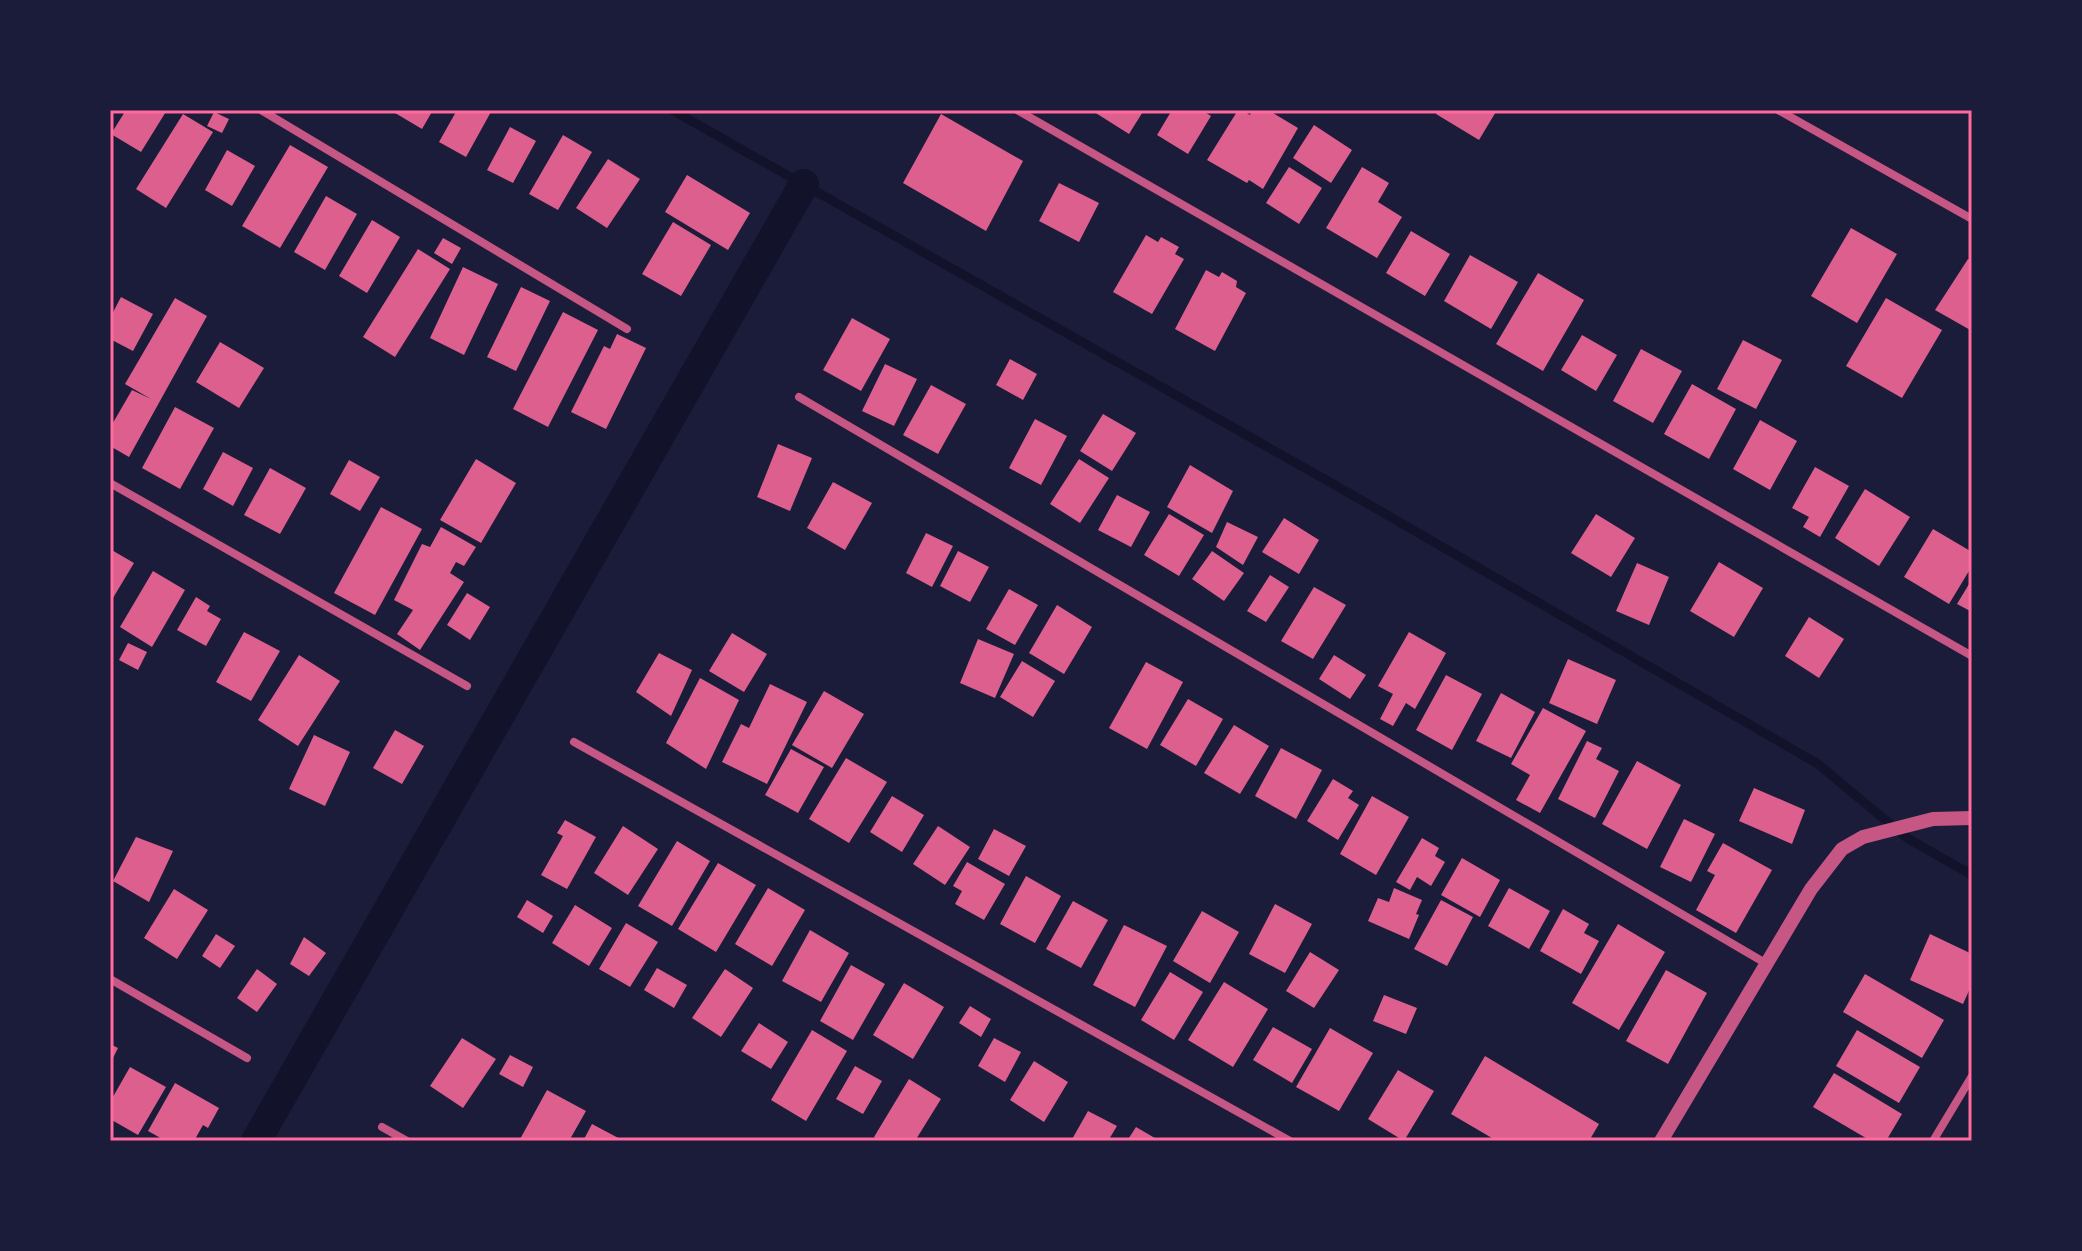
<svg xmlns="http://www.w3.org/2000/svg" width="2082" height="1251" viewBox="0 0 2082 1251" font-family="'Exo 2',sans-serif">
  <rect width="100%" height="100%" fill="#1b1b3a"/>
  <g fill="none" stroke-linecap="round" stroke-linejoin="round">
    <path stroke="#12122b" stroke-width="9" d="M672 110 1356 497 1818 764 1907 838 1972 875"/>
    <path stroke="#12122b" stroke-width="30" d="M256 1141 804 184"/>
  </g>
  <path fill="#dd5f8e" d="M126 110H167L141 152 111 134Z
    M390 110H433L422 129Z
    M457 110H492L466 157 439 142Z
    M1091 110H1144L1129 134Z
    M1172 110H1201L1211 116 1188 154 1157 135Z
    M1238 110H1242L1250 115 1252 110H1268L1298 128 1263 189 1249 180 1247 183 1207 160Z
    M1439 110H1497L1479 140 1436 114Z
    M214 112 229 119 222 133 207 126Z
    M183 114 213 132 166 208 136 189Z
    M941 114 1023 161 986 231 903 183Z
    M1314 125 1352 150 1331 183 1293 158Z
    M510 127 536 141 513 183 487 170Z
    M563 135 592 152 558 210 529 194Z
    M290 145 328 167 280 248 242 226Z
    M227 150 255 166 232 206 205 190Z
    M608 159 640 179 607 228 576 208Z
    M1289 167 1322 188 1299 224 1266 203Z
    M1362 167 1389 183 1378 202 1402 217 1377 258 1326 228Z
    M687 175 750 213 728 250 665 212Z
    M1059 183 1099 203 1079 242 1039 221Z
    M326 196 357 214 325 270 294 252Z
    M372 220 400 237 367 293 339 276Z
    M673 222 711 245 681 296 642 274Z
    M1851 228 1897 254 1857 323 1811 296Z
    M1411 231 1450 254 1425 296 1386 273Z
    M1146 235 1158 242 1161 237 1179 247 1175 254 1184 259 1152 314 1113 292Z
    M443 238 461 248 452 264 434 253Z
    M418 249 450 269 395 357 363 337Z
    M1470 255 1518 282 1491 329 1444 301Z
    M1968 259 1972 261V331L1935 310Z
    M463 267 498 284 464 355 430 338Z
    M1206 270 1219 277 1222 272 1237 281 1236 287 1246 293 1215 351 1175 329Z
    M1538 273 1584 300 1543 371 1496 344Z
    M521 287 550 301 516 371 487 357Z
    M121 297 153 314 133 351 110 339V318Z
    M175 298 207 316 129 457 110 446V428L132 390 151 399 125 384Z
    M1886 298 1942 330 1902 398 1846 366Z
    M563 312 598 330 548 427 513 409Z
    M852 318 890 339 861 391 823 370Z
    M617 334 646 348 606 429 571 412 604 346 610 349Z
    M1582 335 1617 355 1596 391 1561 370Z
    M1743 340 1782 360 1756 409 1717 389Z
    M220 342 264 368 239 408 196 382Z
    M1641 349 1682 371 1653 423 1613 401Z
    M1010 359 1037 374 1023 400 996 385Z
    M885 364 917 379 894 426 862 411Z
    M1692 384 1736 409 1709 459 1664 434Z
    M931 385 966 404 938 454 903 435Z
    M175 407 214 428 180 489 142 468Z
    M1103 414 1136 433 1112 471 1080 451Z
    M1035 419 1067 436 1041 485 1009 468Z
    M1760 420 1797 441 1770 490 1733 469Z
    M778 444 812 458 790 511 757 497Z
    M223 452 253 468 233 506 203 489Z
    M476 459 516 483 481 543 440 520Z
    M1079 459 1109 478 1080 523 1050 504Z
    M349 460 380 477 360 511 330 494Z
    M1190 465 1233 491 1212 533 1167 507Z
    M1815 467 1849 486 1820 537 1803 527 1809 517 1792 508Z
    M270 468 306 488 280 534 244 515Z
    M833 482 872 503 845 550 807 528Z
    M1865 489 1910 517 1879 566 1835 538Z
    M1117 495 1150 512 1131 547 1098 530Z
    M381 507 422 529 375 615 334 593Z
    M1169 514 1204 535 1179 576 1144 555Z
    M1596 514 1635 538 1611 577 1571 553Z
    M1284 518 1319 540 1299 574 1262 552Z
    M1227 522 1258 537 1243 565 1216 547Z
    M441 527 476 547 464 566 456 562 450 573 464 582 420 650 397 634 413 610 394 600 422 544 430 547Z
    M1933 529 1972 552V566L1949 604 1904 577Z
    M926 533 953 546 932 587 906 573Z
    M110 549 134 563 110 603Z
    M958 551 989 567 970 602 940 586Z
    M1212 551 1244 573 1224 601 1192 579Z
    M1719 562 1763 588 1734 637 1690 611Z
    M1637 563 1669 577 1649 625 1616 611Z
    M153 571 185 590 152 647 120 627Z
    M1270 575 1289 587 1266 622 1247 611Z
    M1972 579V612L1957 604Z
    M1314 587 1346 605 1313 659 1281 641Z
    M1009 589 1038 605 1015 645 986 629Z
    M467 593 490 607 470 640 447 625Z
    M196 597 210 606 207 611 221 619 206 646 177 630Z
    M1057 605 1092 627 1064 674 1029 653Z
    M1809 617 1844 639 1819 678 1785 656Z
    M244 632 280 651 251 701 216 682Z
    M1409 632 1446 653 1415 709 1406 703 1393 726 1380 719 1393 694 1378 686Z
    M732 633 767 654 744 692 709 671Z
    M978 639 1014 654 995 698 960 683Z
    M128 643 147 652 138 670 119 660Z
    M659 653 692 670 671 716 636 692Z
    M299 655 340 681 298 746 258 720Z
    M1334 655 1366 675 1350 699 1319 679Z
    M1568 659 1616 680 1597 724 1549 703Z
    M1022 661 1055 681 1033 717 1000 697Z
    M1146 662 1183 682 1147 749 1109 728Z
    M1446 675 1482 694 1452 750 1416 730Z
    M700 678 739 700 706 769 666 743Z
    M770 684 807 702 767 784 722 762 741 724 749 728Z
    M824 691 864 714 832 768 792 745Z
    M1501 693 1535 712 1511 758 1476 741Z
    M1188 699 1223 719 1196 766 1160 745Z
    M1543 708 1586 731 1540 813 1516 800 1530 775 1511 764Z
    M1234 725 1269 746 1240 794 1204 773Z
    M395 730 424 746 402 784 373 768Z
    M314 735 350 752 325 806 289 789Z
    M1587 741 1602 748 1596 759 1619 771 1595 818 1558 799Z
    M1281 748 1322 770 1296 819 1255 796Z
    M791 749 824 767 798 813 765 795Z
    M846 758 887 782 849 843 809 819Z
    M1637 761 1681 785 1647 849 1602 824Z
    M1333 779 1353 791 1348 798 1359 805 1338 840 1307 821Z
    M1754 788 1805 810 1792 844 1739 821Z
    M892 796 924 815 902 852 870 832Z
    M1372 796 1409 817 1376 875 1340 854Z
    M1684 819 1715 834 1691 882 1660 867Z
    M565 820 596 837 567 889 541 875 563 836 557 833Z
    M623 826 658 849 628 895 594 873Z
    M938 826 970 847 945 885 913 864Z
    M994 829 1026 846 1009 876 978 859Z
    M136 837 173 851 149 902 113 881Z
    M1422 838 1439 848 1435 856 1445 862 1431 886 1417 877 1410 890 1396 882Z
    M677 841 710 861 672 926 638 906Z
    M1723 843 1772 870 1736 933 1696 910 1715 875 1707 871Z
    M1462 858 1500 880 1480 917 1441 895Z
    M967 862 1005 884 984 920 955 904 962 891 953 886Z
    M718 863 756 885 716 952 678 929Z
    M1026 876 1061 896 1035 943 1000 924Z
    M768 888 805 910 772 966 735 944Z
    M1394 888 1422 900 1416 914 1419 915 1409 939 1368 921 1378 898 1389 902Z
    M1509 888 1550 911 1529 949 1488 926Z
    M174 889 208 910 177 959 144 938Z
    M527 900 553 916 543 933 517 917Z
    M1441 900 1473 917 1447 966 1414 949Z
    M1073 901 1108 920 1081 968 1046 949Z
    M1275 904 1312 924 1285 973 1249 954Z
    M575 905 612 928 589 966 552 943Z
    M1563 909 1589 924 1584 933 1599 941 1581 974 1540 951Z
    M1202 911 1239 932 1210 983 1173 961Z
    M626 923 658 942 630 987 599 969Z
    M1618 924 1665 952 1619 1030 1572 1003Z
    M1124 925 1167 946 1135 1007 1093 985Z
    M810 930 849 953 821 1002 782 981Z
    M216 934 235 946 220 968 202 956Z
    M1930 934 1972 954V984L1963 1004 1910 980Z
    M304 937 326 953 309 976 290 964Z
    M1310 952 1339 970 1314 1008 1286 991Z
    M851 965 885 984 853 1040 820 1021Z
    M657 968 687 985 674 1008 644 990Z
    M257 969 277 984 257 1012 237 998Z
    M725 969 753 988 721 1037 692 1018Z
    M1666 970 1707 993 1668 1064 1626 1041Z
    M1170 972 1203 992 1174 1040 1141 1020Z
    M1865 974 1944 1020 1922 1058 1843 1012Z
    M1224 982 1268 1009 1233 1067 1188 1040Z
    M904 983 944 1007 913 1059 873 1035Z
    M1384 995 1417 1008 1406 1034 1373 1021Z
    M970 1006 991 1019 981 1037 959 1023Z
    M759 1023 788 1042 771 1069 741 1051Z
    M1273 1027 1312 1049 1292 1083 1253 1060Z
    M1330 1028 1373 1053 1339 1111 1296 1087Z
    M812 1030 847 1051 806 1121 771 1100Z
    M1857 1030 1920 1067 1899 1103 1836 1066Z
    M462 1038 496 1059 463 1108 430 1086Z
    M994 1038 1021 1052 1005 1082 978 1066Z
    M110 1044 118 1048 110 1064Z
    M510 1055 533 1067 523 1087 499 1074Z
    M1485 1056 1599 1124 1589 1141H1497L1451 1114Z
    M1034 1061 1068 1082 1044 1122 1010 1100Z
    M855 1066 882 1081 863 1114 836 1099Z
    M130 1067 166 1087 138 1135 110 1119V1102Z
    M1398 1070 1434 1091 1404 1141 1368 1119Z
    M1834 1073 1902 1114 1886 1141H1871L1813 1107Z
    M909 1079 941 1099 915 1141H881L874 1137Z
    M175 1083 219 1108 208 1128 203 1125 194 1141H166L148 1131Z
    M547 1090 586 1111 569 1141H519Z
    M1088 1111 1117 1126 1108 1141H1071Z
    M592 1124 624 1141H583Z
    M1136 1127 1160 1141H1127Z"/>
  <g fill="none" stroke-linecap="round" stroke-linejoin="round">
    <path stroke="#c65784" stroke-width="8" d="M261 110 627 329
      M1017 110 1972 656
      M1778 110 1972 219
      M799 397 1767 964
      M110 483 467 686
      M574 742 1290 1141
      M110 979 247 1058
      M382 1127 407 1141
      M1933 1141 1972 1076"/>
    <path stroke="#c65784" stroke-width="14" d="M1661 1141 1811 889 1842 849 1863 837 1933 819 1972 818"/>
  </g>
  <rect width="2082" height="1251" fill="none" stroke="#1b1b3a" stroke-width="224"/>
  <rect x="112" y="112" width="1858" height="1027" fill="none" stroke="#ff6b9d" stroke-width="3"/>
</svg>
